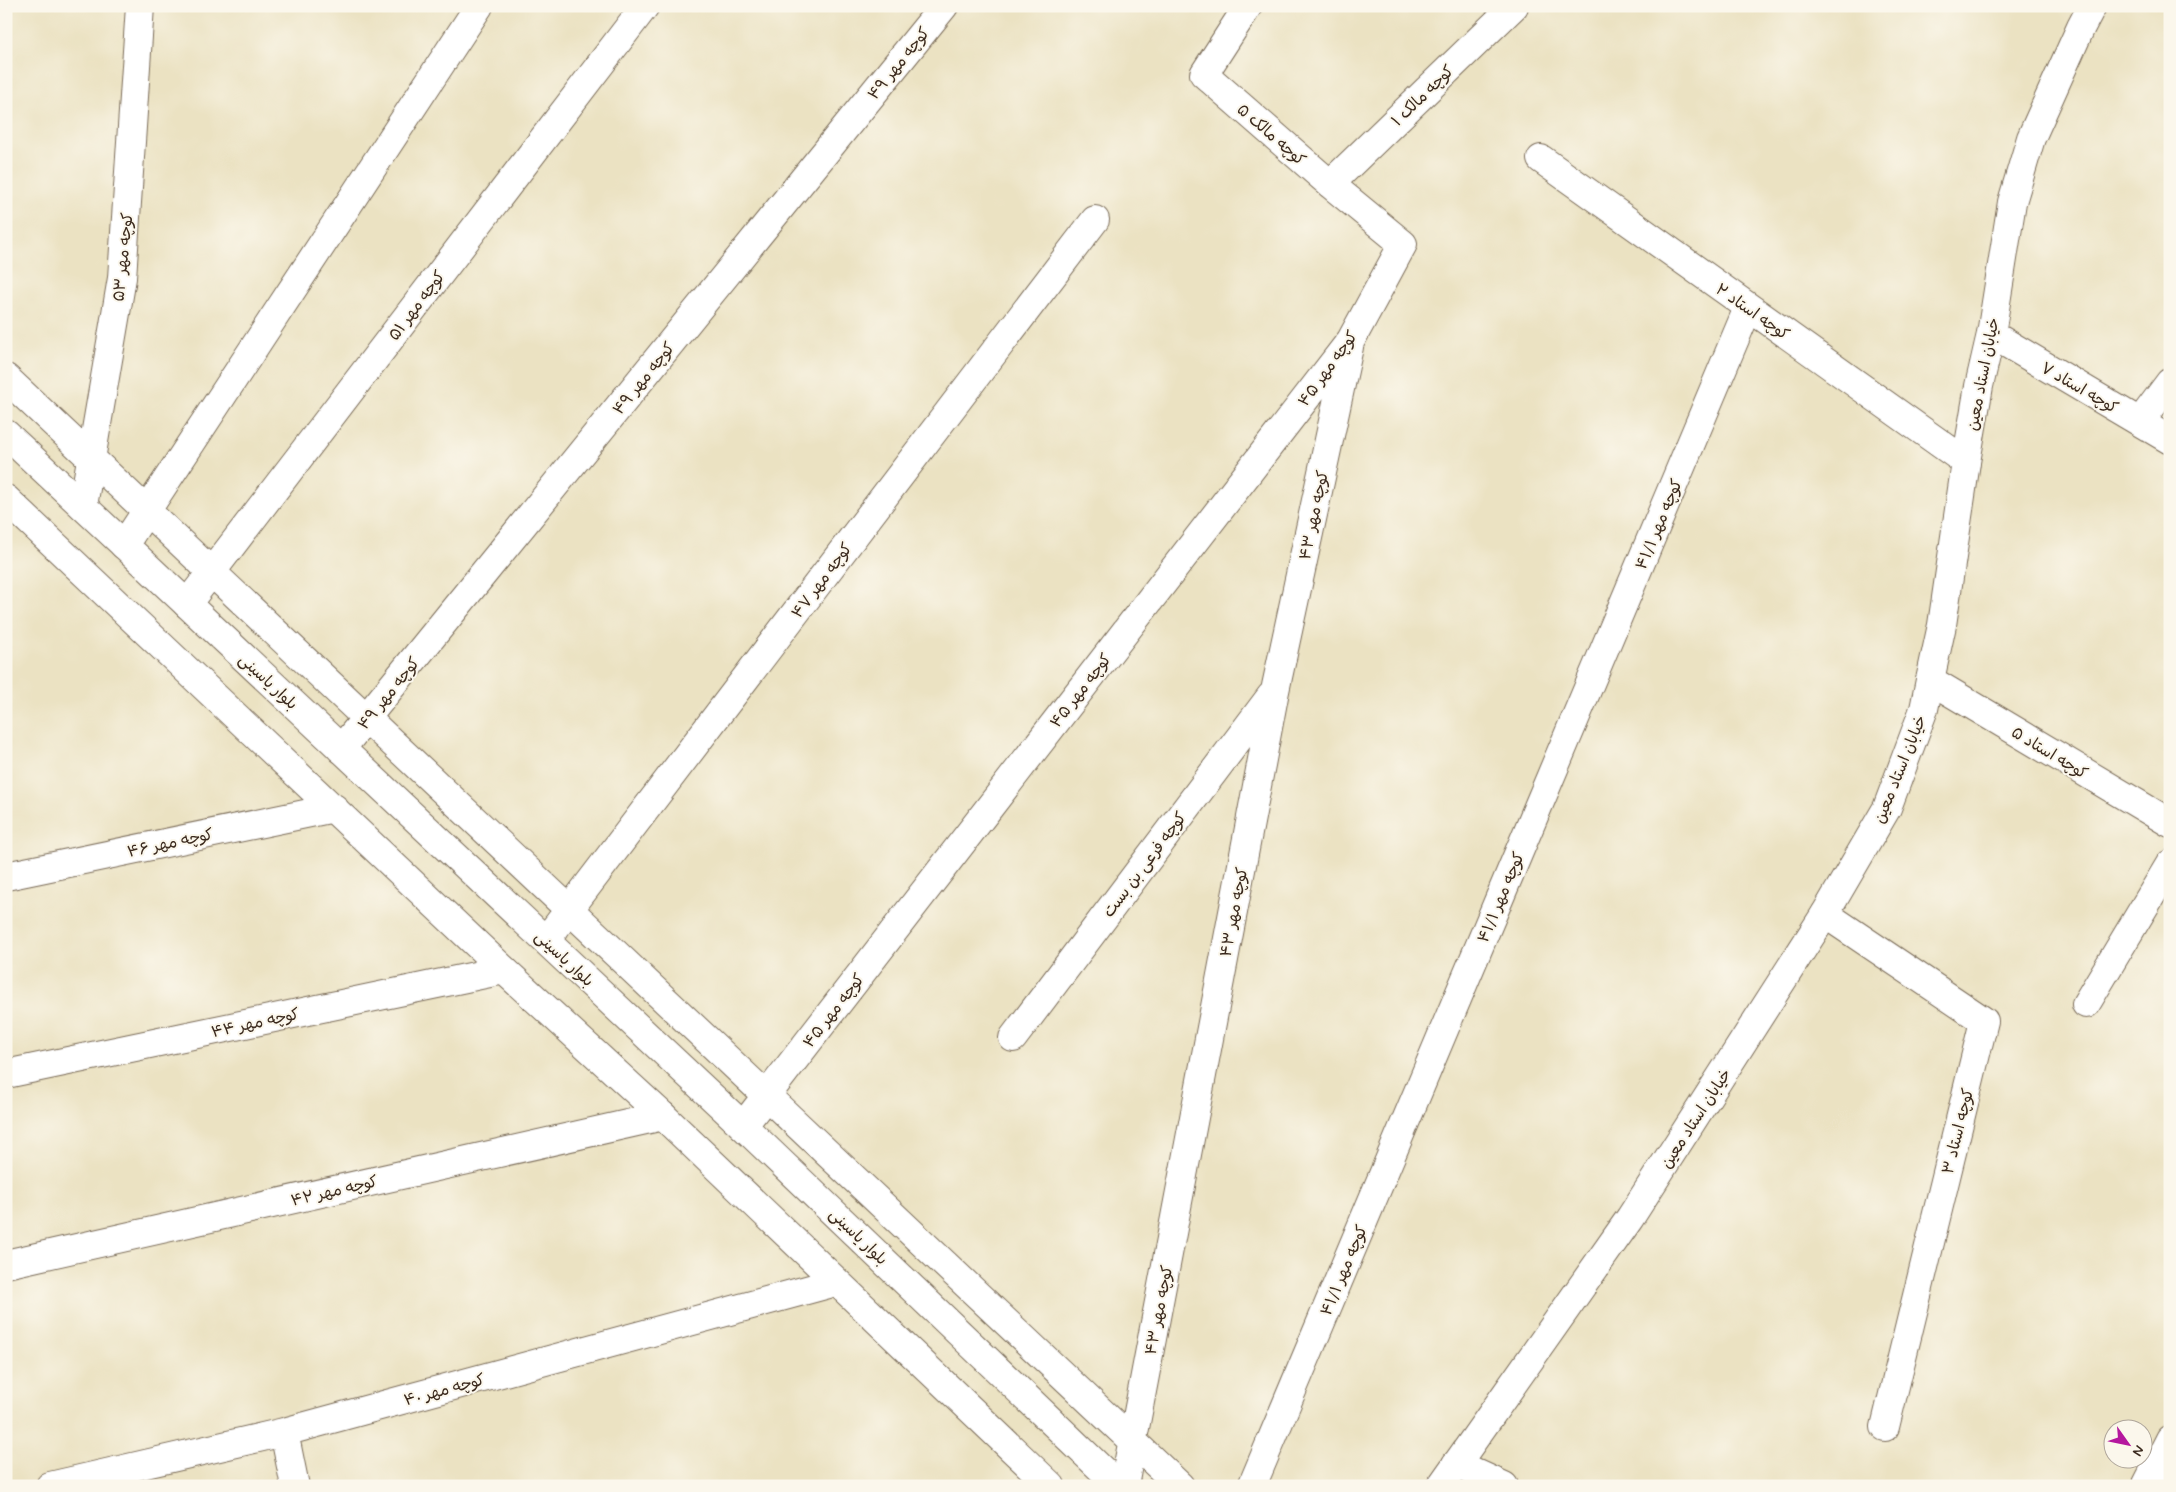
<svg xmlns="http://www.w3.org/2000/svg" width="2176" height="1492" viewBox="0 0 2176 1492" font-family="Mynerve,'Playpen Sans Arabic',sans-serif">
  <rect width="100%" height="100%" fill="#fbf7ec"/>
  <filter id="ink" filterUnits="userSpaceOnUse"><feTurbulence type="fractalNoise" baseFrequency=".02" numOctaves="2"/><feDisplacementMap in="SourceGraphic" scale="10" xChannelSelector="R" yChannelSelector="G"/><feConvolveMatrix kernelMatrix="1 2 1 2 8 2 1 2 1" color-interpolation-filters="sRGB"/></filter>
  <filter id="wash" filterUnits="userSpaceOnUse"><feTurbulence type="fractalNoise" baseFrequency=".0096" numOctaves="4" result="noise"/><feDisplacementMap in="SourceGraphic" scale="20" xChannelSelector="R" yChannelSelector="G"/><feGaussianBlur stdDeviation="1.12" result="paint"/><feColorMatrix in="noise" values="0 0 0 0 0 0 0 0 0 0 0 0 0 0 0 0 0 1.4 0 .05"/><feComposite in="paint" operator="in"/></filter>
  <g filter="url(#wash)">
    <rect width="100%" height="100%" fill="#ebe2c2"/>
  </g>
  <g filter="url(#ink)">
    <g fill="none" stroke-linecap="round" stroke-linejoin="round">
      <g stroke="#796a57" stroke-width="30">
        <path id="street" d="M1541 159 1966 462
          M1330 184 1514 6
          M1991 334 2170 440
          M6 378 1180 1486
          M2140 422 2170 382
          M83 506 122 278 140 6
          M124 545 479 6
          M187 604 645 6
          M1930 680 2170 823
          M341 749 944 6
          M6 876 334 808
          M1825 914 1984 1021 1885 1427
          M546 940 1095 220
          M2086 1004 2170 864
          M1013 1038 1271 696
          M6 1074 504 970
          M743 1126 1351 340 1403 244 1330 184 1204 74 1248 6
          M6 1264 663 1116
          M284 1432 295 1486
          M1456 1464 1504 1486
          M50 1486 284 1432 836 1282
          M1124 1486 1275 691 1349 347
          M1252 1486 1748 308
          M2146 1486 2170 1439"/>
      </g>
      <g stroke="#796a57" stroke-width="30">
        <path id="secondary" d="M6 434 743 1126 1119 1486
          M6 499 504 970 663 1116 1051 1486
          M1441 1486 1630 1218 1825 914 1887 808 1924 709 1930 680 1942 625 1966 462 1979 386 1991 334 2012 202 2031 138 2081 27 2092 6"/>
      </g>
      <use href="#street" stroke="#fff" stroke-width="28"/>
      <use href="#secondary" stroke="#fff" stroke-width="28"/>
    </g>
  </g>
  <g text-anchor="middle" stroke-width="4" stroke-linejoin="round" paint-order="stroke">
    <g font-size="16" fill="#3b2a1e" stroke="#fbf7ec">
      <text transform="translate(898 63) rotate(-51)" y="6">کوچه مهر ۴۹</text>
      <text transform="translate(1422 95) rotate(-44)" y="6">کوچه مالک ۱</text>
      <text transform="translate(1272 134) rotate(41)" y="6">کوچه مالک ۵</text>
      <text transform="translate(122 257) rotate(-84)" y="6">کوچه مهر ۵۳</text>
      <text transform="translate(416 305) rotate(-53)" y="6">کوچه مهر ۵۱</text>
      <text transform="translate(1753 311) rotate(35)" y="6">کوچه استاد ۲</text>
      <text transform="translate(1327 368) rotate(-54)" y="6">کوچه مهر ۴۵</text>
      <text transform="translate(1982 374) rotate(-79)" y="6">خیابان استاد معین</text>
      <text transform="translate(643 378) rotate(-51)" y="6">کوچه مهر ۴۹</text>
      <text transform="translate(2080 387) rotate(30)" y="6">کوچه استاد ۷</text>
      <text transform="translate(1313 515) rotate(-78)" y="6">کوچه مهر ۴۳</text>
      <text transform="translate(1658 524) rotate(-67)" y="6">کوچه مهر ۴۱/۱</text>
      <text transform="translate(821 580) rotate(-53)" y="6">کوچه مهر ۴۷</text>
      <text transform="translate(269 681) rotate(43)" y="6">بلوار یاسینی</text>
      <text transform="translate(1080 690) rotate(-52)" y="6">کوچه مهر ۴۵</text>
      <text transform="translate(388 693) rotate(-51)" y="6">کوچه مهر ۴۹</text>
      <text transform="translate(2050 752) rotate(31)" y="6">کوچه استاد ۵</text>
      <text transform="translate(1899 769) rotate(-68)" y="6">خیابان استاد معین</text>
      <text transform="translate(170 842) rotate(-12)" y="6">کوچه مهر ۴۶</text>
      <text transform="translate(1144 864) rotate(-53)" y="6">کوچه فرعی بن بست</text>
      <text transform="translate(1500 897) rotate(-67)" y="6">کوچه مهر ۴۱/۱</text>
      <text transform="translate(1233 912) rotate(-79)" y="6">کوچه مهر ۴۳</text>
      <text transform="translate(565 958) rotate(43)" y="6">بلوار یاسینی</text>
      <text transform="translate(833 1010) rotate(-52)" y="6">کوچه مهر ۴۵</text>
      <text transform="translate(255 1022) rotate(-12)" y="6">کوچه مهر ۴۴</text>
      <text transform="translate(1695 1118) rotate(-57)" y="6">خیابان استاد معین</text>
      <text transform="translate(1957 1131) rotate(-76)" y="6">کوچه استاد ۳</text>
      <text transform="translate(334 1190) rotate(-13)" y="6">کوچه مهر ۴۲</text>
      <text transform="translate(859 1236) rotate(44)" y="6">بلوار یاسینی</text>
      <text transform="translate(1343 1270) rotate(-67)" y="6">کوچه مهر ۴۱/۱</text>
      <text transform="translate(1158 1310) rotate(-79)" y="6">کوچه مهر ۴۳</text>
      <text transform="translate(444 1389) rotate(-15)" y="6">کوچه مهر ۴۰</text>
    </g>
  </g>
  <rect width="2176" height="1492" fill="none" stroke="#fbf7ec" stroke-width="25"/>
  <g transform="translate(2128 1444) rotate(123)"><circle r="24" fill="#fbf7ec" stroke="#aea59a"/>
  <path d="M0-4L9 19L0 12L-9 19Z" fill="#b5179e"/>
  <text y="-8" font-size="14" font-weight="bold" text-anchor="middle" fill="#3b2a1e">N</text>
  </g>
</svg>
